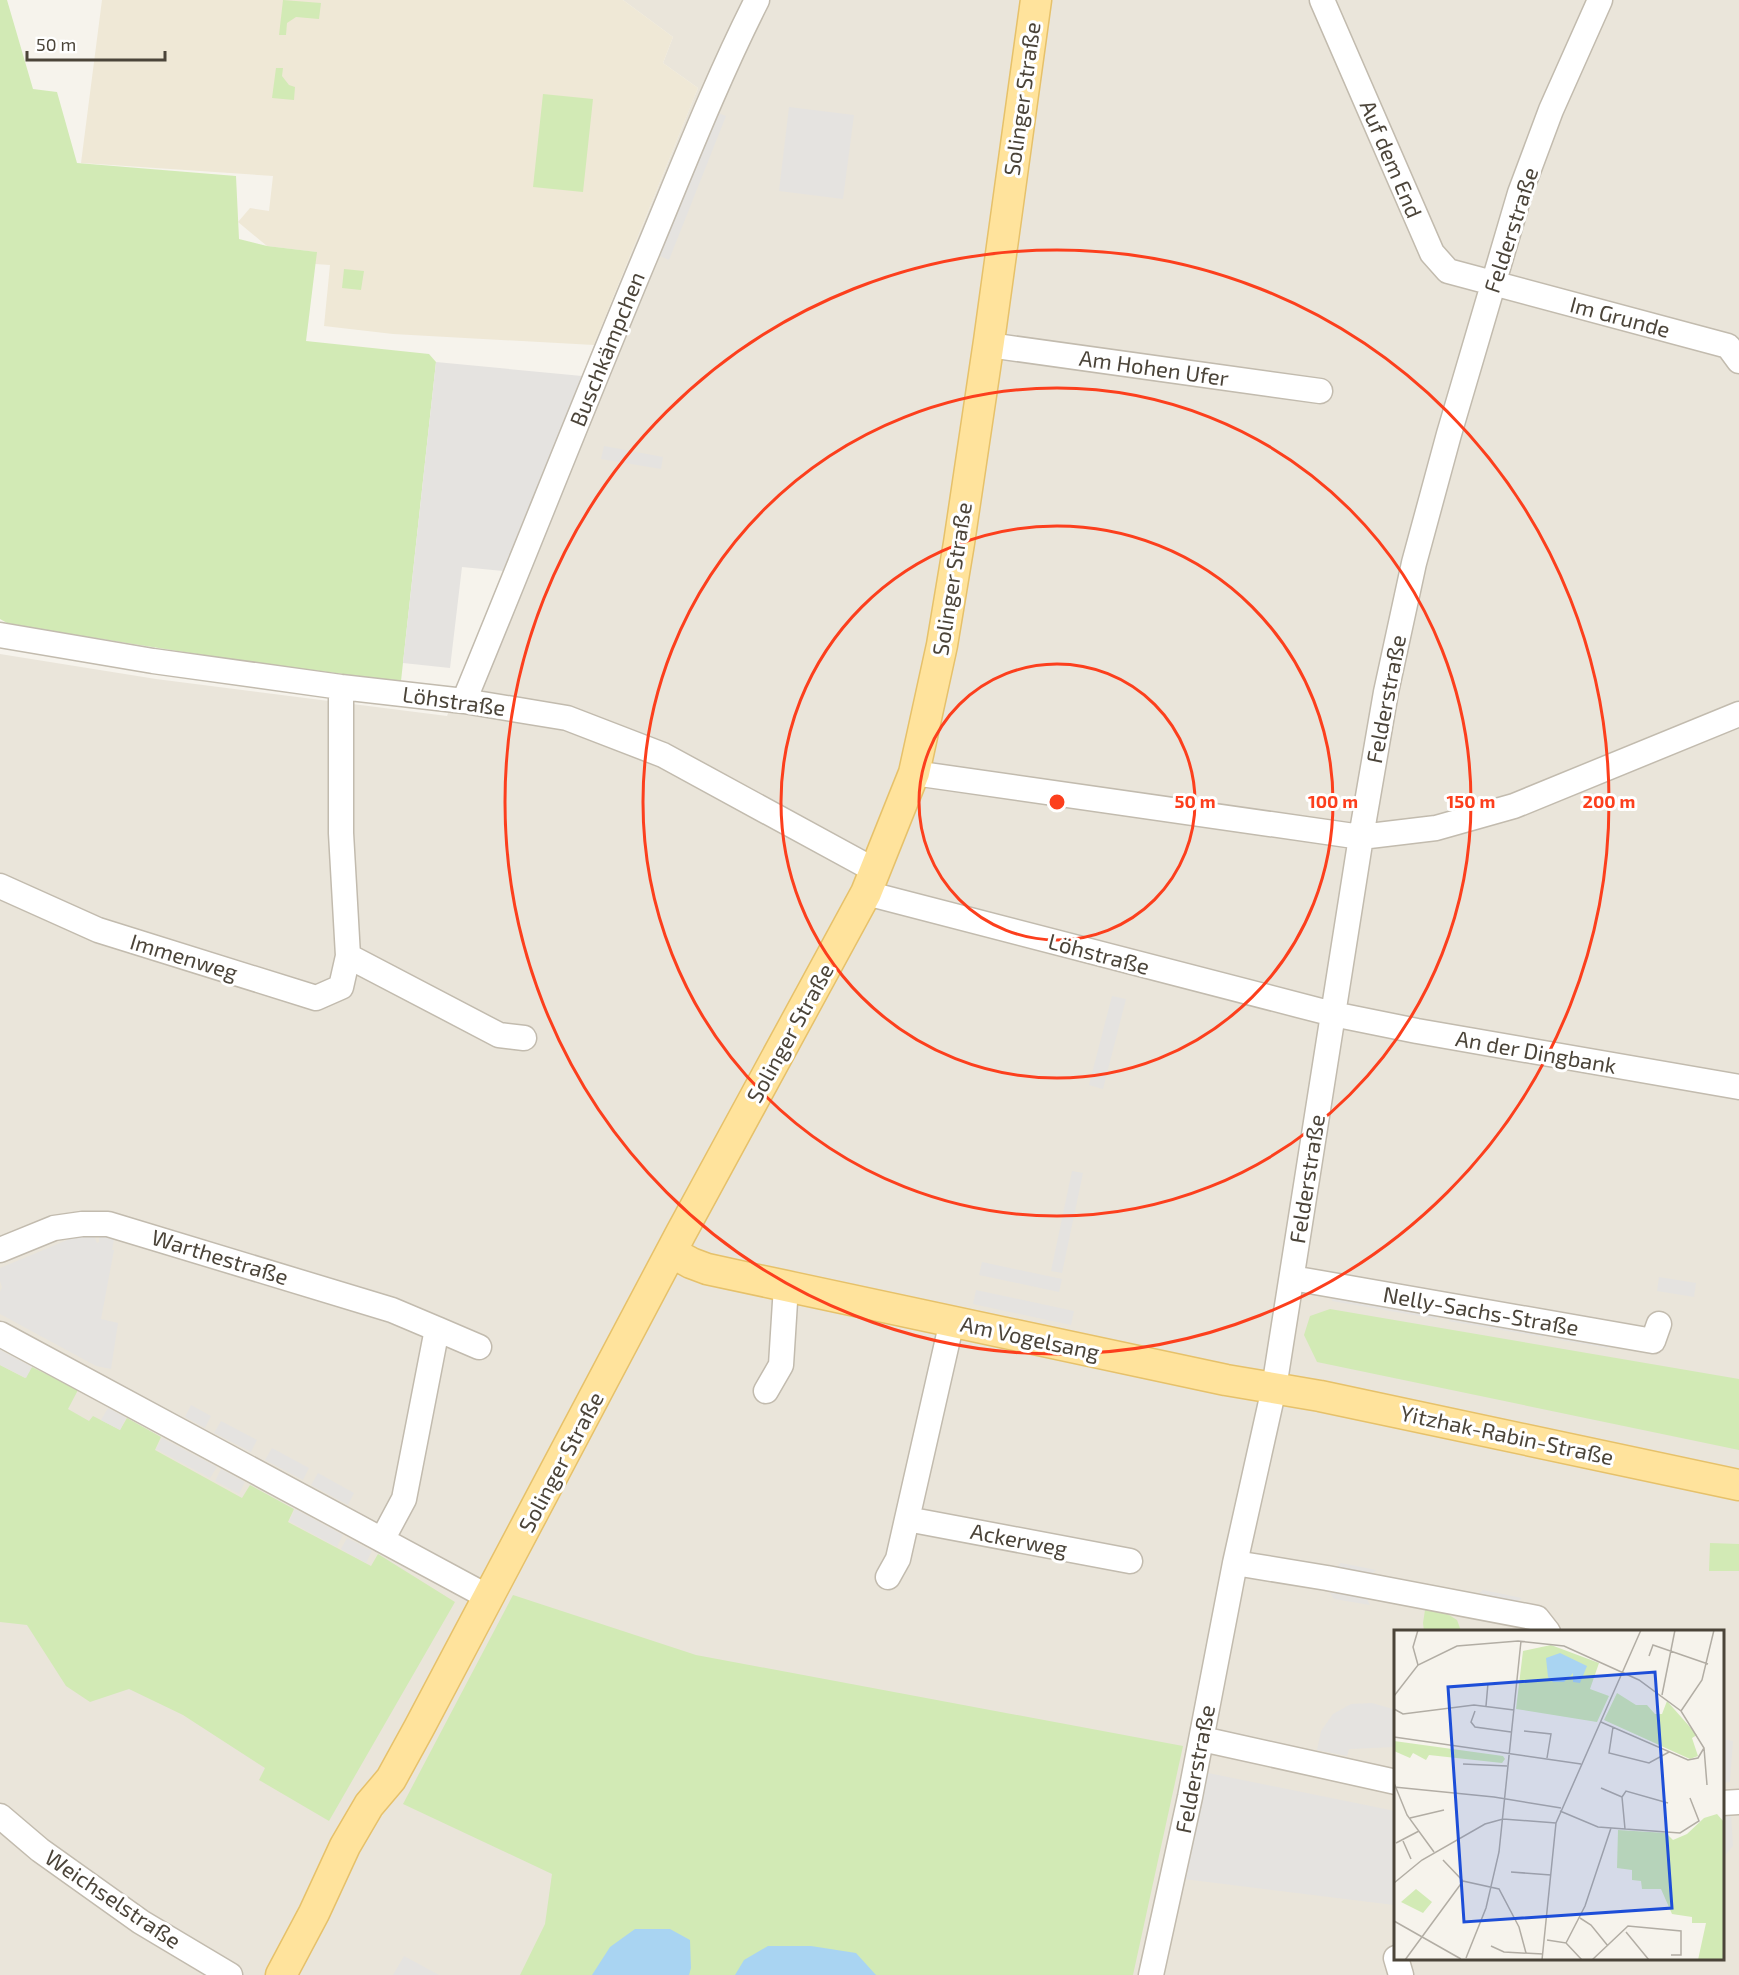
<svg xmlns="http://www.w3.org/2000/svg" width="1739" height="1975" viewBox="0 0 1739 1975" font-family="'Exo 2',sans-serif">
  <rect width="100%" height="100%" fill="#f6f3ec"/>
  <path fill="#eae5da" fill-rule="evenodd" d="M623 0H1739V1975H0V654L156 679 447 716 503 571 698 88 663 63 673 37ZM1396 1632H1722V1958H1396Z"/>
  <path fill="#efe8d6" d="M102 0H623L673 37 663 63 698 88 594 345 393 334 324 326 330 265 315 264 316 252 267 246 238 222 250 208 269 211 273 176 81 163Z"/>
  <path fill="#d2eab5" d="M0 0H7L33 89 57 92 77 163 236 176 239 239 267 246 317 252 306 341 429 354 436 362 401 681C269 666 138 646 7 623L0 619Z
    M283 0 321 3 319 19 296 17 287 23 286 35H279Z
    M276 68H283L282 76 289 85 295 87 294 100 272 98Z
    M543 94 593 99 583 192 533 187Z
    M344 269 364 271 361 290 342 288Z
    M1330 1309 1739 1379V1450L1317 1362 1304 1335 1310 1316Z
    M0 1365 25 1378 32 1367 78 1390 68 1409 89 1421 93 1416 120 1430 127 1418 161 1437 155 1450 242 1498 250 1485 294 1509 288 1522 371 1566 378 1554 455 1602 329 1821 259 1780 265 1768 183 1715 129 1689 90 1702 66 1686 27 1625 0 1622Z
    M1710 1543 1739 1544V1571H1709Z
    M513 1595 696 1655 1183 1746 1133 1975H520L545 1924 552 1874 403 1804Z
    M1438 1608 1457 1620 1461 1631H1424L1423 1623 1425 1610Z"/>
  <path fill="#e5e3e0" d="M789 107 854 115 843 199 779 191Z
    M713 111 726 116 669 260 655 254Z
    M436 362 582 376 503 571 462 567 450 668 403 663Z
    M604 446 663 457 661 469 601 459Z
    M1112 996 1126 999 1103 1089 1089 1085Z
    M1072 1171 1083 1173 1062 1273 1051 1271Z
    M99 1230 115 1233 112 1250H114L101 1319 118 1323 111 1369 96 1366 0 1314V1292L2 1287 0 1281V1268L84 1233H93L97 1243 99 1242Z
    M982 1262 1062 1279 1059 1292 979 1275Z
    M1659 1277 1696 1283 1694 1297 1657 1291Z
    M976 1290 1074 1311 1071 1325 973 1304Z
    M1333 1295 1438 1313 1437 1319 1332 1301Z
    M1450 1315 1544 1331 1543 1337 1449 1321Z
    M1556 1333 1609 1342 1608 1348 1555 1339Z
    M0 1350 32 1367 26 1378 0 1365Z
    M191 1405 211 1416 205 1428 185 1417Z
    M108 1408 126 1418 120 1430 101 1420Z
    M221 1421 257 1440 251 1452 214 1433Z
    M162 1438 217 1467 210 1478 156 1449Z
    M272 1448 309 1468 303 1480 265 1460Z
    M221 1469 245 1482 239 1494 215 1481Z
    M318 1473 354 1493 348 1505 311 1485Z
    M295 1509 343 1535 337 1547 289 1521Z
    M347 1538 372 1551 366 1563 341 1549Z
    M1341 1563 1376 1570 1365 1580 1328 1573Z
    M1325 1585 1363 1591 1370 1605 1334 1599Z
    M1483 1590 1522 1598 1509 1608 1470 1600Z
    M1372 1703 1393 1709 1395 1711V1747L1349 1749 1347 1756 1317 1750 1321 1731 1333 1714 1351 1704Z
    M1723 1739 1733 1741 1730 1782 1723 1783Z
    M1208 1773 1395 1811 1396 1896 1394 1905 1184 1879Z
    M1731 1814 1733 1846 1723 1858V1815Z
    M404 1956 439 1975H393Z"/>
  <path fill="#a9d4f2" d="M635 1929H670L690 1940 691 1968 689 1975H592L610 1947Z
    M768 1946H811L856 1953 876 1975H735L744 1960Z"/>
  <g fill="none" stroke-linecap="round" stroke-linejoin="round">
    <g stroke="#c2bbae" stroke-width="27">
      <path id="minor" d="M1322 0 1432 253 1448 271 1728 346 1739 361
        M989 345 1320 391
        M0 635 153 661 341 687 464 701 567 718 663 755 876 871
        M341 687V833L348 956
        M464 701C526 551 585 400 648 250 683 166 716 81 757 0
        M914 773 1361 837 1436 828 1514 806 1739 714
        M0 886 98 930 316 998 341 987 348 956 499 1035 524 1038
        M866 893 1333 1014 1417 1031 1739 1087
        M0 1250 54 1228 82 1224H108L392 1310 437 1329 404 1499 382 1540
        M1292 1278 1653 1341 1659 1324
        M952 1321 907 1519 1130 1561
        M437 1329 479 1347
        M0 1334 488 1597
        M766 1391 781 1365 786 1286
        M1235 1563 1327 1578 1537 1618 1548 1632
        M888 1577 898 1559 907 1519
        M1202 1739 1396 1782
        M1722 1803 1739 1802
        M0 1816 40 1850 141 1922 230 1975
        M1396 1958 1401 1975
        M1151 1975 1190 1797 1235 1563 1274 1388 1361 837 1386 692 1414 563 1449 434 1520 193 1551 110 1600 0"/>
    </g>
    <g stroke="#e6c16a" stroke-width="33">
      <path id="major" d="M671 1252 691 1263 707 1269 786 1286 1226 1380 1320 1396 1739 1485
        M281 1975 314 1913 345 1846 369 1805 391 1779 419 1728 681 1233 866 893 914 773 942 645 959 543 989 341 1036 0"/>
    </g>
    <use href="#minor" stroke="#fff" stroke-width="24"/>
    <use href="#major" stroke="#ffe39c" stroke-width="30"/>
  </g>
  <g fill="none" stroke="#fc3f1d" stroke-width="3">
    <circle cx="1057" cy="802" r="138"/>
    <circle cx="1057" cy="802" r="276"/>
    <circle cx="1057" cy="802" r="414"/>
    <circle cx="1057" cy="802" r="552"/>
  </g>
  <g text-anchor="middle" stroke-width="6" stroke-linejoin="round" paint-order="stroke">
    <g font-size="22" fill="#4b4439" stroke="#fff">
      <text transform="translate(1022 99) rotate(-82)" y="8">Solinger Straße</text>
      <text transform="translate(1391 159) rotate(67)" y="8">Auf dem End</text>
      <text transform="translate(1511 230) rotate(-72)" y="8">Felderstraße</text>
      <text transform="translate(1620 317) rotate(15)" y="8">Im Grunde</text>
      <text transform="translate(607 349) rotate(-68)" y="8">Buschkämpchen</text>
      <text transform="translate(1154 368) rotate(8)" y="8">Am Hohen Ufer</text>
      <text transform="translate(952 579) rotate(-81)" y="8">Solinger Straße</text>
      <text transform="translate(1386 699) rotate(-79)" y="8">Felderstraße</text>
      <text transform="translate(454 701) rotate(8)" y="8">Löhstraße</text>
      <text transform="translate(1099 954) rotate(15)" y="8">Löhstraße</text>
      <text transform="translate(184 957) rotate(17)" y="8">Immenweg</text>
      <text transform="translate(790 1033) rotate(-61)" y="8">Solinger Straße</text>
      <text transform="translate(1536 1052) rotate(10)" y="8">An der Dingbank</text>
      <text transform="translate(1307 1179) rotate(-81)" y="8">Felderstraße</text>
      <text transform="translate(220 1257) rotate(17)" y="8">Warthestraße</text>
      <text transform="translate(1481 1311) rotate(10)" y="8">Nelly-Sachs-Straße</text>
      <text transform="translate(1030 1338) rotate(12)" y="8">Am Vogelsang</text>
      <text transform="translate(1507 1435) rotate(12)" y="8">Yitzhak-Rabin-Straße</text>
      <text transform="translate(561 1462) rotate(-62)" y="8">Solinger Straße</text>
      <text transform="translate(1019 1540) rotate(11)" y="8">Ackerweg</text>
      <text transform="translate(1195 1769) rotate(-79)" y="8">Felderstraße</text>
      <text transform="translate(113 1899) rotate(34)" y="8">Weichselstraße</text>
    </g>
  </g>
  <g transform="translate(1394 1630)">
    <rect width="330" height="330" fill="#f6f3ec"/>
    <path d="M157 15 205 33 196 59 215 66 203 92 122 79 129 21ZM223 63 242 75H253L261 84H268L273 71 303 105 298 108 304 126 296 129 210 90ZM0 111 109 126 111 129 108 133 35 125 32 130 19 123 16 128 0 121ZM323 184 330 192V330H304L312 293H298V287L278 284 267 259H248L247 251 238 250V240L223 238 224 200 272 203 279 210 293 204 310 188ZM22 259 38 272 29 283 7 272Z" fill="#d2eab5"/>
    <path d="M166 23 193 36 186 53 179 52V43L170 52H159L154 47 152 28Z" fill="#a9d4f2"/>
    <path fill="none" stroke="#b2ada4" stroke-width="1.5" d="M24 0 19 17 24 35M255 26 259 15 314 34M268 65 281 0M0 66 24 35 63 16 124 11 170 16 245 50 287 81 310 118 313 155M92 76 94 53M0 79 9 84 80 75 120 80M81 81 77 92 81 97 117 102M287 81 308 50 320 0M207 92 294 130 304 128 310 118M219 97 215 123 255 133 275 122M130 101 157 104 153 128M0 107 187 134M69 134 113 136M0 153 13 185 40 222M0 157 100 167 167 178M207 158 228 167 232 161 274 173M228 167 231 199M166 181 204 197 286 203 305 191 296 168M16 188 50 180M9 211 17 229M2 213 25 201M49 230 69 251 105 259 125 297 132 323M117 242 157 245M0 253 28 230 91 194 109 189 162 193M186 288 197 295 214 316M0 291 67 329M232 302 255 330M153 310 172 313 191 276 217 198M172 313 188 330M97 316 110 322 149 324M72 328 92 278 105 222 127 11M11 330 69 251M148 330 162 193 247 0M198 330 234 296 287 301V325H277"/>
    <path fill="#1d4ed8" fill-opacity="0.15" stroke="#1d4ed8" stroke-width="3" d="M261 42 278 278 70 292 54 57Z"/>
    <rect width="330" height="330" fill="none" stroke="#4b4439" stroke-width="3"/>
  </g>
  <circle cx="1057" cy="802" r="9" fill="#fc3f1d" stroke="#fff" stroke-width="3"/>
  <g font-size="18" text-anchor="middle" font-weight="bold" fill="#fc3f1d" stroke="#fff" stroke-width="6" stroke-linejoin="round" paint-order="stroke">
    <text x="1195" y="808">50 m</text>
    <text x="1333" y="808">100 m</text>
    <text x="1471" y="808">150 m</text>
    <text x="1609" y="808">200 m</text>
  </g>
  <path d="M27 51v9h138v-9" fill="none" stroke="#4b4439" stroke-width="3"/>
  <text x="36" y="51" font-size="18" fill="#4b4439" stroke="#ffffff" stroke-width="4.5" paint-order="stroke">50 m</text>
</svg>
